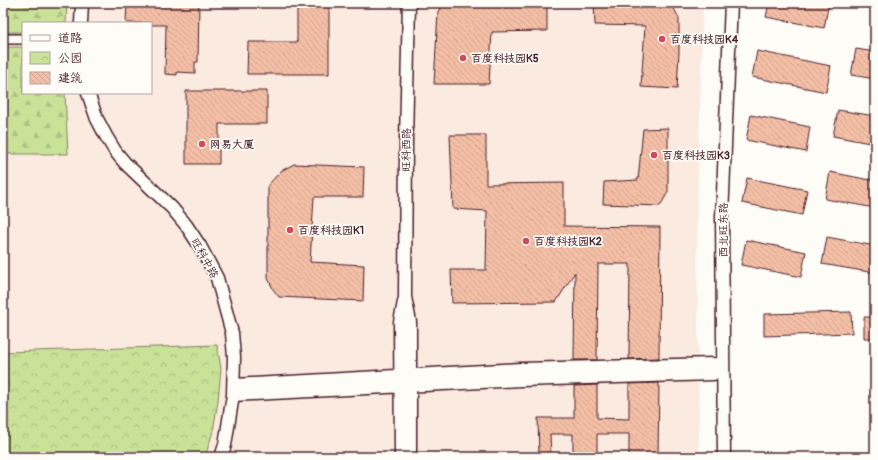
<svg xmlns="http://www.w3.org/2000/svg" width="878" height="460" viewBox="0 0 878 460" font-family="Pangolin,'LXGW WenKai TC',sans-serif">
  <defs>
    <pattern id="forest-firs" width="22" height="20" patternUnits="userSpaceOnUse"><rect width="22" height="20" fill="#c8e298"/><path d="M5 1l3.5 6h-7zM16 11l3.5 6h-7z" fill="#adc183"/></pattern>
    <pattern id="park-crowns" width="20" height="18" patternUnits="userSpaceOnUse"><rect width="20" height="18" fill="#c8e298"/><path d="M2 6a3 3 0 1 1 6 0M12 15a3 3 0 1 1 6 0" fill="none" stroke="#adc183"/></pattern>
    <pattern id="building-back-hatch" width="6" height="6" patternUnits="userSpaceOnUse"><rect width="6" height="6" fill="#f4bfa6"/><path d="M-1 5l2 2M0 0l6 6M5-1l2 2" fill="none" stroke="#d3a48f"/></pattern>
  </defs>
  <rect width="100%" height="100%" fill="#fdfcf7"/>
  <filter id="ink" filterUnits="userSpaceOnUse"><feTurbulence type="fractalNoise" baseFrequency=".025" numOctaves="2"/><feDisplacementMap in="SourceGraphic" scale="8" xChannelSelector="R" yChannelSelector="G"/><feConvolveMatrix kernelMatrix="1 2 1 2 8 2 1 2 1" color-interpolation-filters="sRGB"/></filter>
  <g filter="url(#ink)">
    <path fill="#faeadf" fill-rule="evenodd" d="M3 3H703L697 214 699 457H3ZM23 23H151V93H23Z"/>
    <path fill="url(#forest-firs)" stroke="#898062" d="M3 3H67L66 23H23V32H3Z
      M3 47H23V93H65L68 154H3Z"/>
    <path fill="url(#park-crowns)" stroke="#898062" d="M217 345 221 368 218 401 213 431 205 457H3V352Z"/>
    <path fill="url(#building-back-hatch)" stroke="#4a1f2b" d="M127 3H199L198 62H195V73L177 72V75L165 74 166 25H151V23H126Z
      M297 3H329V74H247L248 42H297Z
      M446 3H547V31L492 32 489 84H434L438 11Z
      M594 3H671L679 18V52L677 89 641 87 645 26 595 25Z
      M769 3H829L824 28 766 17Z
      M856 49 875 52V79L851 75Z
      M757 51 831 66 826 92 752 77Z
      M186 91H267V124H219V164H186Z
      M838 110 875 116V144L833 136Z
      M751 115 810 127 806 152 746 140Z
      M668 128V192L660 206 603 204 604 182 638 180 643 129Z
      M450 135H486V184L564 183V226L660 227 659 358 629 359 630 264H598L597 360H574L575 272 556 302 452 303 451 270H486L487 211 453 209Z
      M294 164 364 167 363 197H314L310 262 364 265 363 301 279 297 273 289 268 278V185L281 171Z
      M830 172 875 181V208L825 199Z
      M747 178 807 190 802 215 742 203Z
      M827 237 875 246V273L822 264Z
      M746 240 806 252 801 277 741 265Z
      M851 312 852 333 764 336V314Z
      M864 317H875V338H864Z
      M659 383 658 457H629V434H597V457H573V434H550L551 457H539L538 418H574V386L597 385V418L629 419V384Z"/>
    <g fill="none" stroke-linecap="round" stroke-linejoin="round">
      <g stroke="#4a1f2b" stroke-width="12">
        <path id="minor" d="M3 39H23"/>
      </g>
      <g stroke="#4a1f2b" stroke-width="15">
        <path id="tertiary" d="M409 3 406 141 405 297 410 322V457
          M81 23 82 3
          M88 93 97 119 106 136 115 151 125 163 172 208 186 225 200 246 217 278 232 333 234 357 233 395 225 445 221 457
          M234 385 521 369 714 364 723 367
          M233 395 521 380 713 374 723 367
          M401 454 400 322 404 302
          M724 457 722 217 731 3"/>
      </g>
      <use href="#minor" stroke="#fdfcf7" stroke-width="9"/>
      <use href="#tertiary" stroke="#fdfcf7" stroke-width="12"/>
    </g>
  </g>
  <g fill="#d1495b" stroke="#fdfcf7" stroke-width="1.5">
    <circle cx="662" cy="39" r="4"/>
    <circle cx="463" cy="58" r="4"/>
    <circle cx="202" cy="144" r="4"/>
    <circle cx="654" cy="155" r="4"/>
    <circle cx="290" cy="230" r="4"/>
    <circle cx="526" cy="241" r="4"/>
  </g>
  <g text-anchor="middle" stroke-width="3.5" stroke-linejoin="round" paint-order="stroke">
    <g font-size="11" font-weight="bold" fill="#4a1f2b" stroke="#fdfcf7" text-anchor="start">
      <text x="670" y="43">百度科技园K4</text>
      <text x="471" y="62">百度科技园K5</text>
      <text x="210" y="148">网易大厦</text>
      <text x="662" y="159">百度科技园K3</text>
      <text x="298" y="234">百度科技园K1</text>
      <text x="534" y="245">百度科技园K2</text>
    </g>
    <g font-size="11" fill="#4a1f2b" stroke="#fdfcf7">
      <text transform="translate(406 150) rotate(-90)" y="4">旺科西路</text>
      <text transform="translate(723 230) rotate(-90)" y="4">西北旺东路</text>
      <text transform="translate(205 258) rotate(61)" y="4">旺科中路</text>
    </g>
  </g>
  <rect width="878" height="460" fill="none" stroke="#fdfcf7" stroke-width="16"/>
  <rect x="8" y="8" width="862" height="444" fill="none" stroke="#4a1f2b" stroke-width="1.5" filter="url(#ink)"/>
  <rect x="22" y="22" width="130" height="72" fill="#fdfcf7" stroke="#b5a4a5"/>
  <rect x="30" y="35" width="20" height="6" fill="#fdfcf7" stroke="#b5a4a5"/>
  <text x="58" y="42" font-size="12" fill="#4a1f2b">道路</text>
  <rect x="30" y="52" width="20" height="12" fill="url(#park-crowns)" stroke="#b5a4a5"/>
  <text x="58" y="62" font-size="12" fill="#4a1f2b">公园</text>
  <rect x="30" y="72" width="20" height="12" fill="url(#building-back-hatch)" stroke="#b5a4a5"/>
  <text x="58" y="82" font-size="12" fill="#4a1f2b">建筑</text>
</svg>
